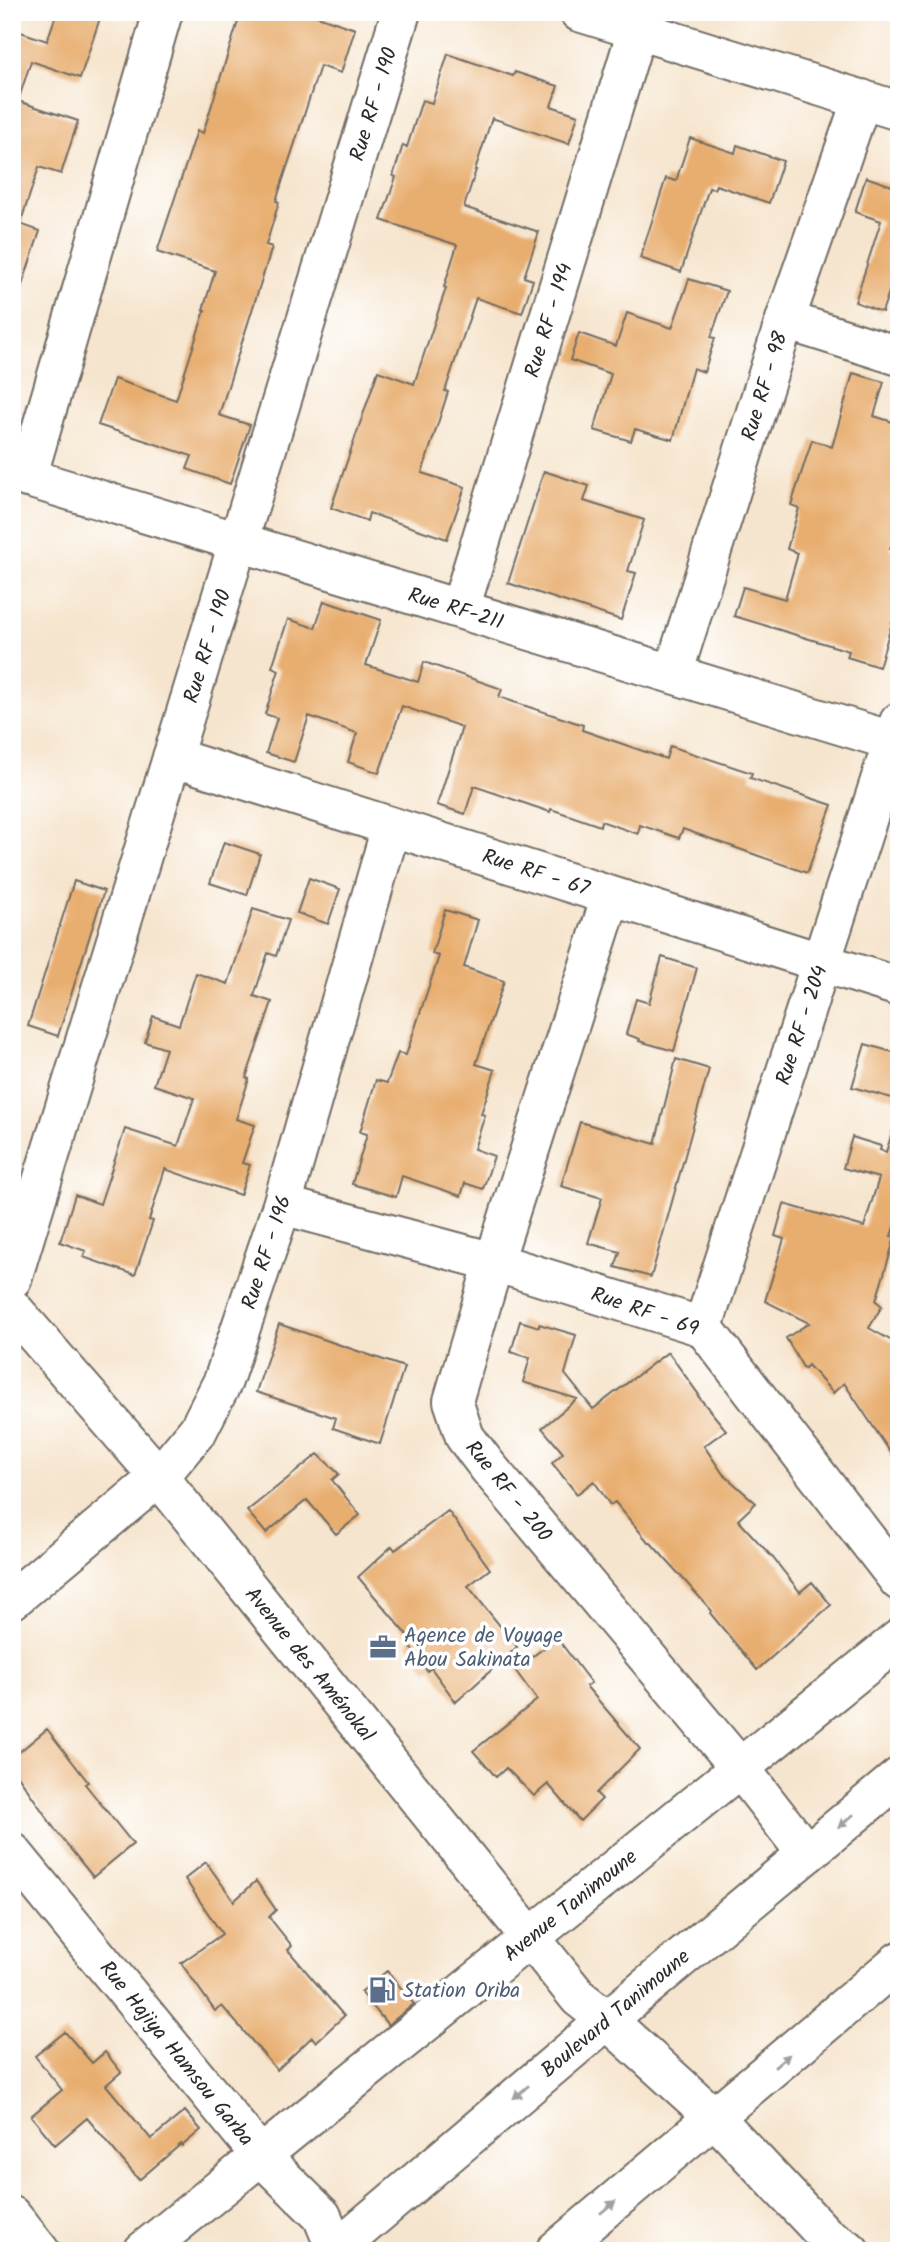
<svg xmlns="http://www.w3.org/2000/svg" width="911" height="2263" viewBox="0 0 911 2263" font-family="Kalam,sans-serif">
  <rect width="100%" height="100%" fill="#fff"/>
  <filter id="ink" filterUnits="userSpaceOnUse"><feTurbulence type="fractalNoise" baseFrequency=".0143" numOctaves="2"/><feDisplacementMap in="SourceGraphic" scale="14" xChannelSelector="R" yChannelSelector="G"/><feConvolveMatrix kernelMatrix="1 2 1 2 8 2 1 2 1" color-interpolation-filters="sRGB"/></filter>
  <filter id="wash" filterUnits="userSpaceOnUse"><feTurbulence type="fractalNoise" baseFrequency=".00686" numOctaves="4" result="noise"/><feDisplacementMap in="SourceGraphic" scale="28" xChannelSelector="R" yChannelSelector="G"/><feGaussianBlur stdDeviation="1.57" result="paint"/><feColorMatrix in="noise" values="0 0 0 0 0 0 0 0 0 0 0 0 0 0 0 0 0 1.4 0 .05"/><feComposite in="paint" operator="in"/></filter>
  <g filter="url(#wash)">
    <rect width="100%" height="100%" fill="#f6e5ce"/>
    <g id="blocks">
      <path fill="#e8ae6f" d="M57 12H102L80 78 31 61 18 101 78 121 61 174 39 167 20 224 40 231 17 301 12 300V29L47 41Z
        M241 12H306L355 29 341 73 320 66 276 201 279 202 266 245 272 247 219 415 250 425 230 484 187 469 192 456 98 425 114 379 176 400 205 310H203L215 271 157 252 197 131 203 133Z
        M448 54 513 76 515 72 558 86 551 106 578 115 569 144 492 118 475 170H476L464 207 539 232 524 277 533 280 522 313 476 298 445 391 448 392 422 473 465 487 447 539 369 513 367 521 331 508 378 371 414 384 446 288 444 287 457 245 381 220 396 177 393 176 403 145 407 147 422 100 432 103Z
        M690 138 735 153 737 145 783 161 769 203 716 185 714 189 709 188 681 272 640 258 666 178 676 181Z
        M866 177 892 186 894 180 899 181V262L882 312 855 302 881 221 855 212Z
        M689 279 727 291 711 337 715 338 704 372 693 368 673 440 635 429 631 441 594 430 611 374 570 360 579 333 616 346 627 313 672 328Z
        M853 373 884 382 874 416 899 424V521L890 549 899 552V599L879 667 847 657 849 651 734 616 743 587 785 599 797 557V553L787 549 799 508 791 505 812 440 832 447Z
        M544 471 589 486 584 501 644 520 628 571 636 573 621 620 508 583Z
        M324 601 381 620 366 665 418 682 424 662 502 689 499 697 583 725 582 730 666 759 670 746 752 773 750 778 832 805 807 873 683 829 679 838 640 825 638 834 601 821 600 826 551 809 550 812 474 786 465 814 437 805 462 727 402 706 379 773 348 762 357 733 309 716 294 762 266 753 277 718 265 714 279 670 272 667 288 619 315 628Z
        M224 842 260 854 247 895 210 883Z
        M309 878 340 889 328 924 297 913Z
        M74 881 104 891 58 1036 28 1026Z
        M253 909 288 920 276 956 268 953 254 996 272 1002 246 1078 249 1079 236 1119 255 1125 242 1163 250 1165 240 1195 165 1169 149 1220 153 1221 135 1275 83 1257 86 1251 60 1242 75 1195 100 1204 125 1129 178 1146 194 1098 154 1085 166 1049 145 1042 153 1016 179 1025 196 973 228 984Z
        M445 910 478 920 464 967 504 981 476 1064 495 1070 481 1114 485 1115 474 1149 494 1156 483 1189 465 1183 461 1196 402 1176 396 1197 352 1184 367 1134 360 1132 376 1080 387 1083 398 1053 406 1055 439 956 432 954Z
        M662 957 697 968 674 1051 639 1041 640 1039 626 1034 636 999 649 1003Z
        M865 1044 899 1054V1100L852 1087Z
        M676 1059 709 1069 651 1277 615 1267 620 1252 588 1243 602 1198 561 1186 580 1122 655 1144Z
        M893 1130 899 1131V1211L891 1236 895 1237 876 1301 882 1306 869 1328 899 1345V1465L844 1383 833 1393 808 1365 804 1369 786 1338 809 1323 765 1301 784 1239 775 1236 784 1204 864 1227 879 1178 843 1168 852 1137 881 1146 880 1150 886 1152Z
        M520 1321 539 1327V1324L576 1335 565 1374 593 1409 668 1352 699 1395 698 1396 726 1430 704 1446 723 1474 756 1503 738 1520 773 1558 800 1592 812 1582 831 1605 757 1670 710 1613 712 1611 650 1542 649 1543 615 1502 610 1505 594 1481 577 1494 552 1463 563 1453 542 1428 577 1399 523 1382 530 1358 511 1352Z
        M279 1324 404 1367 380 1444 333 1428 336 1418 256 1392Z
        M318 1454 339 1474 332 1480 360 1515 336 1534 307 1500 266 1533 247 1511Z
        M448 1511 490 1569 468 1586 517 1647 456 1702 431 1668 427 1671 408 1643 411 1639 358 1577 392 1546 395 1550Z
        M557 1638 591 1683 586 1686 640 1749 596 1793 602 1799 580 1821 548 1784 534 1796 506 1768 496 1777 473 1751 537 1700 515 1670Z
        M47 1729 88 1782 85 1784 133 1844 93 1877 56 1831 12 1767V1758Z
        M206 1862 234 1901 256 1881 276 1910 269 1917 292 1946 288 1950 344 2016 316 2042 312 2037 277 2070 222 2006 215 2011 181 1963 222 1934 185 1879Z
        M387 1971 414 2004 388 2025 361 1992Z
        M65 2032 92 2063 105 2052 121 2072 106 2085 151 2139 185 2111 201 2130 182 2146 181 2144 139 2180 87 2118 55 2145 31 2116 62 2090 35 2056Z"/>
    </g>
  </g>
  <g filter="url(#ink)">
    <use href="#blocks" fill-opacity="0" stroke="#726c64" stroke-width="2"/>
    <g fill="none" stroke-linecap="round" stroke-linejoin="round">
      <g stroke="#726c64" stroke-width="42">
        <path id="minor" d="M579 12 899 111
          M785 320 899 356
          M12 473 899 743
          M27 478 163 12
          M460 609 637 30
          M673 674 785 320 862 99
          M172 757 899 987
          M611 896 494 1262 453 1401 465 1437 488 1467 740 1768 799 1844 809 1852
          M282 1205 494 1262 703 1327 899 1581
          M12 1279 401 12
          M703 1327 899 722
          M12 1600 159 1477 198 1430 223 1381 282 1205 391 827
          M12 1852 260 2155 322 2216 332 2240H347
          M715 2118 826 2236 850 2251
          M12 2216 40 2251
          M143 2251 899 1639"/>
      </g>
      <g stroke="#726c64" stroke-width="42">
        <path id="major" d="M12 1308 159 1477 579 1998 607 2020 715 2118
          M334 2251 607 2020 899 1777
          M555 2251 899 1961"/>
      </g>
      <use href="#minor" stroke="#fff" stroke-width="38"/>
      <use href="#major" stroke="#fff" stroke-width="38"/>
    </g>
    <defs><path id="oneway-solid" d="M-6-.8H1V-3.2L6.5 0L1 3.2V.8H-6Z" transform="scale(1.75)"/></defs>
    <g fill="#a0a0a0">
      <use href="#oneway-solid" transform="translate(846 1821) rotate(140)"/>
      <use href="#oneway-solid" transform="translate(782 2061) rotate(-41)"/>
      <use href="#oneway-solid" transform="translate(521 2092) rotate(140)"/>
      <use href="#oneway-solid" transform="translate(608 2207) rotate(-40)"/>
    </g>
  </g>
  <defs>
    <g id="office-bare" transform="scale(2.1)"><path d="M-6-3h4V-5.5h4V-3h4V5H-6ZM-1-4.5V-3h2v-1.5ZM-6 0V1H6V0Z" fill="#5c6f8a" stroke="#fff" stroke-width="2.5" paint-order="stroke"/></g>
    <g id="fuel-bare" transform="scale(2.1)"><path d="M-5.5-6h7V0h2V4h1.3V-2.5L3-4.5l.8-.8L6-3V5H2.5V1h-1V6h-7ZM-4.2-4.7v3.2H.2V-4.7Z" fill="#5c6f8a" stroke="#fff" stroke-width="2.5" paint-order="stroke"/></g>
  </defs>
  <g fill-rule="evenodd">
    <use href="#office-bare" x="383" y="1647"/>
    <use href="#fuel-bare" x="382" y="1990"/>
  </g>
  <g text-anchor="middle" stroke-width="7" stroke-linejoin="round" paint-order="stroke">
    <g font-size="21" fill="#2b2b2b" stroke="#fff">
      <text transform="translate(373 104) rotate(-73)" y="7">Rue RF - 190</text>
      <text transform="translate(548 320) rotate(-73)" y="7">Rue RF - 194</text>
      <text transform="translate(764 386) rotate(-73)" y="7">Rue RF - 98</text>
      <text transform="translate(456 608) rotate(17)" y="7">Rue RF-211</text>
      <text transform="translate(207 646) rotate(-73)" y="7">Rue RF - 190</text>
      <text transform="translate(536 872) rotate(18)" y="7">Rue RF - 67</text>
      <text transform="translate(801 1025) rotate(-72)" y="7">Rue RF - 204</text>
      <text transform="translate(266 1252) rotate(-72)" y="7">Rue RF - 196</text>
      <text transform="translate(645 1311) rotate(19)" y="7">Rue RF - 69</text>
      <text transform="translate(509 1491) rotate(51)" y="7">Rue RF - 200</text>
      <text transform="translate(310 1664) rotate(51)" y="7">Avenue des Aménokal</text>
      <text transform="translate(570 1905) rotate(-39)" y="7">Avenue Tanimoune</text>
      <text transform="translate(615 2013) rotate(-40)" y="7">Boulevard Tanimoune</text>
      <text transform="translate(177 2053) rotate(51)" y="7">Rue Hajiya Hamsou Garba</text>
    </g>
    <g font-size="21" fill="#4e5e75" stroke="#fff" text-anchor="start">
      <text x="404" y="1642">Agence de Voyage<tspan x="404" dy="24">Abou Sakinata</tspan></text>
      <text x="403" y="1997">Station Oriba</text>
    </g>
  </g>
  <rect width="911" height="2263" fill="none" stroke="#fff" stroke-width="42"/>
</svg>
